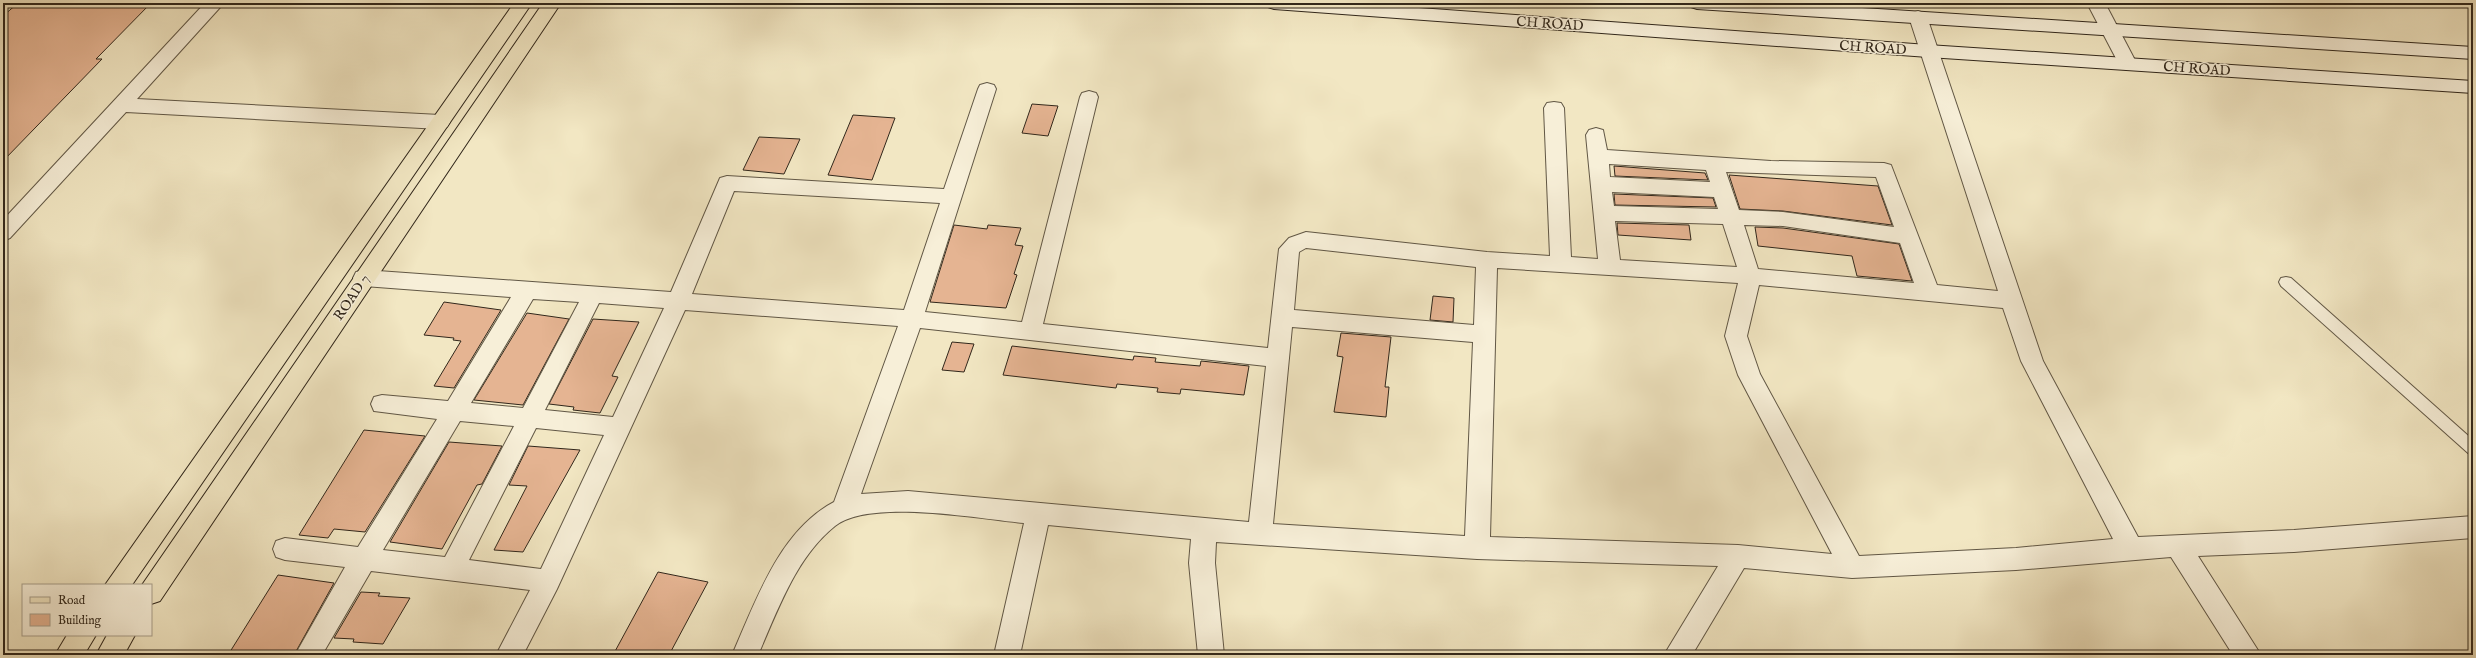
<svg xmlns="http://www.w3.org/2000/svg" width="2476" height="658" viewBox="0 0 2476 658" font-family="'IM FELL English',serif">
  <rect width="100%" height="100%" fill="#f2e7c3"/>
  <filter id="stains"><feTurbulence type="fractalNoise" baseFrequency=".005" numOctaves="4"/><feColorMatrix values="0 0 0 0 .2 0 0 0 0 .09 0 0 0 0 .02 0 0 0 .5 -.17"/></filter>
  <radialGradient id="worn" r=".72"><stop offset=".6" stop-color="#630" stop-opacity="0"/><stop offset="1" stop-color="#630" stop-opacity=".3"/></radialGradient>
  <path fill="#e5b492" stroke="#31271b" d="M18 3H151L96 59H102L3 161V16Z
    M1032 104 1058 106 1048 136 1022 133Z
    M853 115 895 118 872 180 828 175Z
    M759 137 800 139 784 174 743 170Z
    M1614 166 1705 173 1708 180 1615 176Z
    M1729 175 1878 186 1892 225 1783 211 1740 209Z
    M1614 194 1713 198 1716 207 1615 205Z
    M1617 223 1689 225 1691 240 1618 235Z
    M954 225 987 229 988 225 1021 228 1015 245 1023 246 1014 274 1017 275 1006 308 930 302Z
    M1755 227 1783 228 1899 244 1912 281 1857 276 1852 256 1758 246Z
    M1433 296 1454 298 1453 322 1430 320Z
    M444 302 501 310 454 388 434 386 461 341 453 340 454 338 424 335Z
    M527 313 569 319 523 405 474 400Z
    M593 319 639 322 612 376 618 377 600 413 573 410 574 407 549 404Z
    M1341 333 1391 337 1385 387H1389L1386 417 1334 412 1343 357 1337 356Z
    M952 342 974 344 964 372 942 370Z
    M1012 346 1133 360 1134 356 1156 358 1155 362 1200 366 1201 361 1249 366 1244 395 1181 389 1180 394 1157 392 1158 388 1117 384 1116 388 1003 375Z
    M364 430 425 436 365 532 334 529 328 538 299 535Z
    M449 442 502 446 482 484 477 485 442 549 390 542Z
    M528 446 580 450 523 552 494 550 527 486 509 485Z
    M658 572 708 582 669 655H613Z
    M278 575 334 583 294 655H228Z
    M361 592 380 593 378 596 410 598 383 644 353 642 354 639 334 638Z"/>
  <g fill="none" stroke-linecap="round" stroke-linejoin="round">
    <g stroke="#615745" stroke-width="2">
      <path id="lane" d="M2286 277 2291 278 2473 440V455L2468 453 2281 286 2279 282 2281 278Z"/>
    </g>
    <g stroke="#615745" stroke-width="2">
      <path id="street" d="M205 3H224L137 99 440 115 447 117 450 122 447 127 440 129 126 112 10 238 3 241V220Z
        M2087 3H2105L2137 64 2135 68 2128 70 2121 68Z
        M1918 11 1924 13 1927 17 2043 361 2138 537 2294 530 2473 516V538L2294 552 2198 556 2261 655H2233L2171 557 2016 570 1852 578 1744 568 1692 655H1664L1718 566 1477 559 1216 542 1215 563 1224 655H1198L1189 563 1191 539 1048 525 1020 655H994L1024 523C980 519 870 498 835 526 796 557 778 610 758 655H732C756 601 779 531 834 502L898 326 685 310 557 589 523 655H496L530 590 371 571 322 655H295L345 567 285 560 276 557 273 549 276 541 285 538 358 547 437 419 374 411 371 404 374 397 382 395 448 401 511 297 364 286 356 284 353 278 356 272 364 270 671 292 720 178 727 176 944 189 978 89 980 85 987 83 994 85 996 89 925 312 1022 322 1080 97 1082 93 1089 91 1096 93 1098 97 1043 324 1268 348 1279 249 1289 238 1306 232 1487 252 1550 256 1544 108 1547 103 1554 102 1561 103 1564 108 1571 257 1598 259 1586 135 1589 130 1596 128 1603 130 1607 150 1771 161 1884 163 1891 165 1937 285 1998 291 1909 17 1912 13ZM1609 164 1706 170 1710 182 1610 177ZM1726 172 1876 177 1894 227 1783 212 1739 210ZM734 191 940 203 904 310 692 294ZM1612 192 1714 197 1718 209 1614 206ZM1615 221 1723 224 1737 267 1620 260ZM1744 225 1783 226 1900 243 1914 283 1758 269ZM1306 248 1476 267 1474 325 1294 310 1299 252ZM1497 268 1738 283 1725 336 1738 375 1832 554 1738 545 1490 537ZM1759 285 2003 308 2021 361 2113 539 2016 548 1859 556 1760 374 1747 336ZM533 299 579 302 523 408 471 403ZM599 303 664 308 613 417 545 410ZM1292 327 1473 342 1465 536 1273 524ZM920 328 1266 366 1249 522 908 491 861 494ZM460 421 514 426 445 557 383 550ZM536 428 604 435 541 569 469 560Z"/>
    </g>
    <g stroke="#31271b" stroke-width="2">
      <path id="secondary" d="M1265 3H1350L1928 45 2473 81V93L1928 57 1274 9 1268 7Z
        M1688 3H1784L2473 47V59L1697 9 1691 7Z"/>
    </g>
    <g stroke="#31271b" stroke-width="2">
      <path id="primary" d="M514 3H532L132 585H105Z
        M543 3H561L160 601 151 604V585H142Z
        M67 635H96L84 655H55Z
        M107 635H135L124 655H96Z"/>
    </g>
    <use href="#lane" fill="#f7efd8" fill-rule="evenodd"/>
    <use href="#street" fill="#f7efd8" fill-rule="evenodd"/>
    <use href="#secondary" fill="#f7efd8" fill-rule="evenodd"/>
    <use href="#primary" fill="#f2e7c3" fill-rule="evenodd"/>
  </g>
  <g text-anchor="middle" stroke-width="3" stroke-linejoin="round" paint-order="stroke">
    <g font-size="14" fill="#31271b" stroke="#f7efd8">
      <text transform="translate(1550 23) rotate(4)" y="5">CH ROAD</text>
      <text transform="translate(1873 47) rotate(4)" y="5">CH ROAD</text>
      <text transform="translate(2197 68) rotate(4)" y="5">CH ROAD</text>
      <text transform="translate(351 297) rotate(-56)" y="5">ROAD 7</text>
    </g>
  </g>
  <rect width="2476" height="658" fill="none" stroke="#f2e7c3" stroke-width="16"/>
  <rect x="4" y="4" width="2468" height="650" fill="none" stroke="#31271b" stroke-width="2"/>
  <rect x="8" y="8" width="2460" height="642" fill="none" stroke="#31271b"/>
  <rect x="22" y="584" width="130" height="52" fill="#f7efd8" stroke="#a89f8c"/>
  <rect x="30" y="597" width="20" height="6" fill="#f2e7c3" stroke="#a89f8c"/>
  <text x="58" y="604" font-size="12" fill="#31271b">Road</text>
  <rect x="30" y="614" width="20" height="12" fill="#e5b492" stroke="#a89f8c"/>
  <text x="58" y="624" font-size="12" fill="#31271b">Building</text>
  <rect width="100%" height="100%" filter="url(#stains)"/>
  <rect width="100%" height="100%" fill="url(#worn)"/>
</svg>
